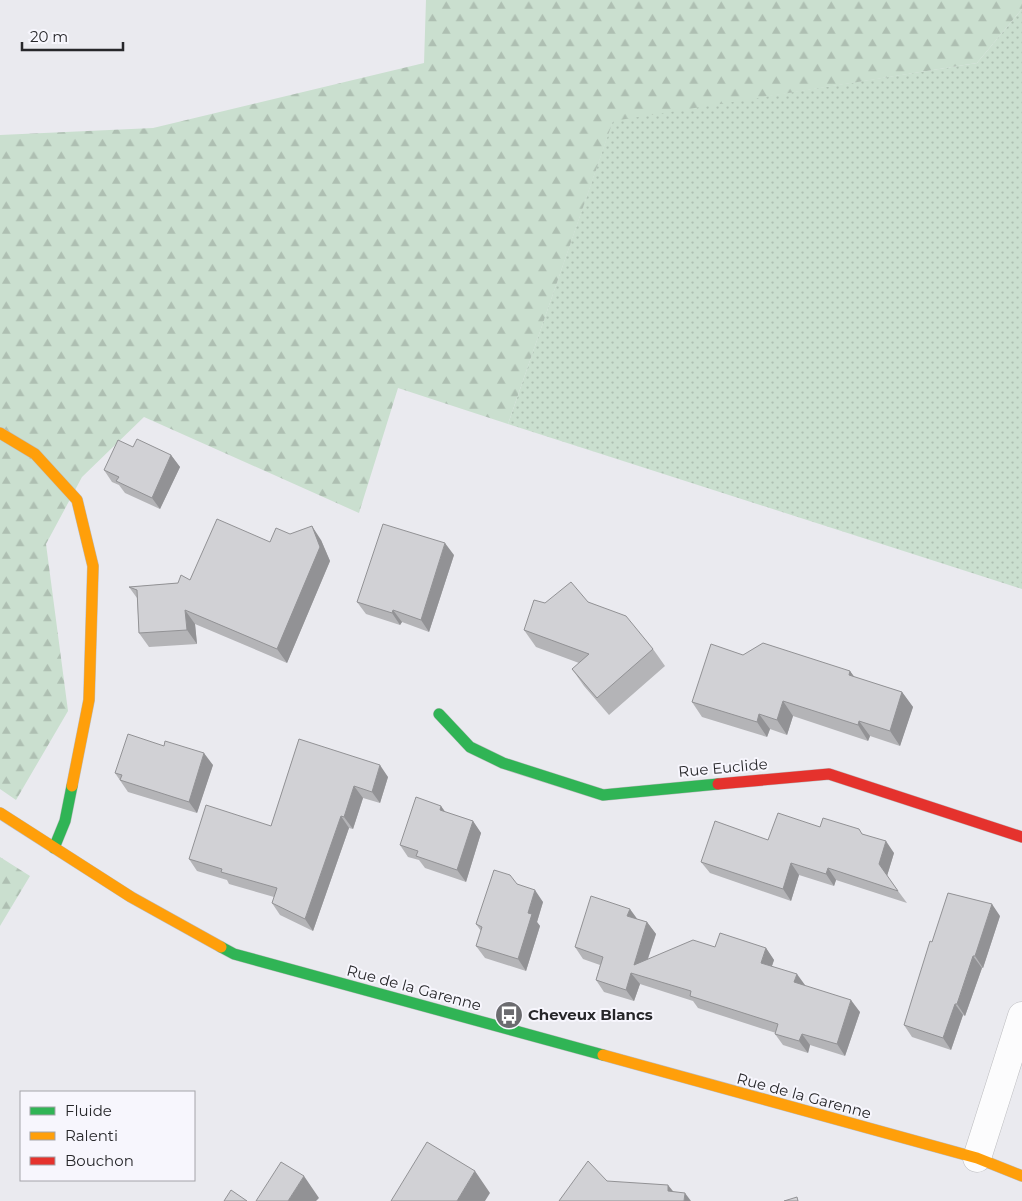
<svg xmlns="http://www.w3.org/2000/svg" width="1022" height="1201" viewBox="0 0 1022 1201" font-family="Montserrat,sans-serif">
  <defs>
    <pattern id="grass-dots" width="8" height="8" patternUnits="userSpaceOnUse" patternTransform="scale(1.25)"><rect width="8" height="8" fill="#cadfcf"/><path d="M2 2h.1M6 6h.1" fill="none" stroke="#aebfb2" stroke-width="1.8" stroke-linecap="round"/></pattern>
    <pattern id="forest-firs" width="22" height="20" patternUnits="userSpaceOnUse" patternTransform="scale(1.25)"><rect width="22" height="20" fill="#cadfcf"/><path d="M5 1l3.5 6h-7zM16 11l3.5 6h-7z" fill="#aebfb2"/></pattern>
  </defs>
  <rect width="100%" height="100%" fill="#eaeaef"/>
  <path fill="url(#grass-dots)" d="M1022 9V589L508 424 613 120 977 63Z"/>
  <path fill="url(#forest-firs)" d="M426 0H1022V9L977 63 613 121 508 424 398 388 359 513 144 417 82 477 46 544 68 711 16 800 0 789V135L153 128 424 63Z
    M0 857 30 876 0 926Z"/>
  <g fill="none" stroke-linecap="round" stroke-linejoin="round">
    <g stroke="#bcbcbf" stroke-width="29">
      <path id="street" d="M977 1158 1022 1016"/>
    </g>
    <g stroke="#bcbcbf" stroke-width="12">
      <path id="fast" d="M439 714 470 747 503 763 603 795 718 784
        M54 848 65 821 72 786
        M221 947 234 954 603 1055"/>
    </g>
    <g stroke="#bcbcbf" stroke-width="12">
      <path id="slow" d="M0 433 35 454 77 500 93 566 89 700 72 786
        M0 813 131 897 221 947
        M603 1055 977 1158 1022 1176"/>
    </g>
    <g stroke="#bcbcbf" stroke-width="12">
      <path id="jam" d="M718 784 829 774 1022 837"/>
    </g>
    <use href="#street" stroke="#fcfcfd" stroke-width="28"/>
    <use href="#fast" stroke="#30b455" stroke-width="11"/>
    <use href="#slow" stroke="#ff9f0a" stroke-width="11"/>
    <use href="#jam" stroke="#e5322d" stroke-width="11"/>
  </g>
  <path fill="#b4b4b7" d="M133 447 171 455 180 467 160 509 125 493 119 485 112 482 104 470Z
    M290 534 321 540 330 561 287 663 195 624 197 644 149 647 139 633 137 598 129 587 178 583 190 580 270 542Z
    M454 555 429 632 402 622 400 625 366 614 357 602Z
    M588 602 653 649 665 666 609 715 584 686 572 669 579 663 536 647 524 630 545 603Z
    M743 655 850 671 854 677 902 692 913 707 900 746 870 736 868 741 793 716 787 735 770 729 767 737 702 717 692 702Z
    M299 739 388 777 380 803 363 798 353 829 349 828 313 931 280 915 272 903 274 897 229 884 227 880 197 871 189 859 271 826Z
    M164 746 213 765 197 813 128 792 115 773Z
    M445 812 473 821 481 833 466 882 425 868 419 860 408 857 400 845Z
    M820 827 859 829 862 834 894 853 887 876 907 903 836 880 834 886 799 875 791 901 710 873 701 862 768 840Z
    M517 884 543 902 537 922 540 926 526 971 485 958 476 946 481 931 476 924Z
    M1000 916 983 968H982L965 1016 963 1015 951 1050 912 1037 904 1025 932 942Z
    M637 919 647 922 656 934 648 959 715 947 766 948 774 960 772 966 805 986 860 1012 845 1056 810 1045 808 1053 783 1045 775 1034 776 1033 698 1008 693 1001 640 984 634 1001 604 992 596 980 600 965 583 959 575 947Z"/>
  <path fill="#929295" d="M171 455 180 467 160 509 152 498Z
    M312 526 321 540 330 561 287 663 277 649Z
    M445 543 454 555 429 632 421 620Z
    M185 610 195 624 197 644 187 630Z
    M393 610 402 622 400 625 392 613Z
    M850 671 861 686 849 675Z
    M902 692 913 707 900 746 890 731Z
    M783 701 793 716 787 735 777 720Z
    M759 714 770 729 767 737 757 722Z
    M859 721 870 736 868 741 858 725Z
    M204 753 213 765 197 813 189 802Z
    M380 765 388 777 380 803 372 792Z
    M354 786 363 798 353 829 344 817Z
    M441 806 449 817 440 810Z
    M341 816 349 828 313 931 305 919Z
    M473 821 481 833 466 882 457 870Z
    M886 841 894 853 887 876 879 864Z
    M791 863 799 875 791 901 783 889Z
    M828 868 836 880 834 886 826 874Z
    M535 890 543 902 537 922 540 926 526 971 518 959 528 913Z
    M992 904 1000 916 983 968 975 956Z
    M630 909 638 920 627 916Z
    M647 922 656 934 642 976 634 965Z
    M766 948 774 960 769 974 761 963Z
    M973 956 982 968 965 1016 957 1004Z
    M631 973 640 984 634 1001 626 990Z
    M797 974 805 985 802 994 794 982Z
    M851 1000 860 1012 845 1056 837 1044Z
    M955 1004 963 1015 951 1050 943 1038Z
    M802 1034 810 1045 808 1053 799 1041Z
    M475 1171 490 1193 485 1201H457Z
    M304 1176 319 1198 316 1201H288Z
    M668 1185 677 1196 668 1191Z
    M685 1193 691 1201H684Z"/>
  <path fill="#d1d1d5" stroke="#929295" d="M137 439 171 455 152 498 116 481 119 477 104 470 118 440 133 447Z
    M217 519 270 542 276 528 290 534 312 526 320 547 277 649 185 610 187 630 139 633 137 590 129 587 178 583 181 575 190 580Z
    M383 524 445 543 421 620 393 610 392 613 357 602Z
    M571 582 588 602 626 616 653 649 597 698 572 669 589 654 524 630 534 600 545 603Z
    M763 643 850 671 849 675 902 692 890 731 859 721 858 725 783 701 777 720 759 714 757 722 692 702 711 644 743 655Z
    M128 734 164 746 165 741 204 753 189 802 120 780 122 775 115 773Z
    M299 739 380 765 372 792 354 786 344 817 341 816 305 919 272 903 277 888 221 872 222 869 189 859 206 805 271 826Z
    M416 797 441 806 440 810 473 821 457 870 416 856 418 851 400 845Z
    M778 813 820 827 823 818 859 829 862 834 886 841 879 864 898 891 828 868 826 874 791 863 783 889 701 862 715 821 768 840Z
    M494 870 510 875 517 884 535 890 528 913 532 914 518 959 476 946 482 927 476 924Z
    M948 893 992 904 975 956H973L957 1004H955L943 1038 904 1025 930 941 932 942Z
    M591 896 630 909 627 916 647 922 634 965 693 940 715 947 720 933 766 948 761 963 797 974 794 982 851 1000 837 1044 802 1034 799 1041 775 1034 778 1024 690 996 691 991 631 973 626 990 596 980 603 957 575 947Z
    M427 1142 475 1171 457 1201H391Z
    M588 1161 607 1181 668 1185V1191L685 1193 684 1201H559Z
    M281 1162 304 1176 288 1201H256Z
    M231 1190 247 1201H224Z
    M797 1197 798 1201H784Z"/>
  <defs>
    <g id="bus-disc" transform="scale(1.4375)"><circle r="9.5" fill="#6b6b6f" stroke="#f7f6fd"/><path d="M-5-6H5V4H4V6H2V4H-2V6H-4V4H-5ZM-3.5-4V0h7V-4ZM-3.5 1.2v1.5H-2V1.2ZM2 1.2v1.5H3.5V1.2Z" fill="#fff"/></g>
  </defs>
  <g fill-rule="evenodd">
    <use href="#bus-disc" x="509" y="1015"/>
  </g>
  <g text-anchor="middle" stroke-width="4" stroke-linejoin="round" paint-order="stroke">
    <g font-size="15" fill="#27272a" stroke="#f7f6fd">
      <text transform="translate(723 768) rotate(-5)" y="5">Rue Euclide</text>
      <text transform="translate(414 988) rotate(15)" y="5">Rue de la Garenne</text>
      <text transform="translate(804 1096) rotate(15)" y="5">Rue de la Garenne</text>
    </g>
    <g font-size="15" font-weight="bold" fill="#27272a" stroke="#f7f6fd" text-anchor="start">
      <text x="528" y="1020">Cheveux Blancs</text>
    </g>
  </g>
  <rect x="20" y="1091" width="175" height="90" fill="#f7f6fd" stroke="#a4a3a9"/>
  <rect x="30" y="1107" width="25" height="8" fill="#30b455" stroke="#a4a3a9"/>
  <text x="65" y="1116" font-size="15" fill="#27272a">Fluide</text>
  <rect x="30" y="1132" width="25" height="8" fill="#ff9f0a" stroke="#a4a3a9"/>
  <text x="65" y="1141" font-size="15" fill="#27272a">Ralenti</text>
  <rect x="30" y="1157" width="25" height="8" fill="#e5322d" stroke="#a4a3a9"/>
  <text x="65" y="1166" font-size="15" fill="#27272a">Bouchon</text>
  <path d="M22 42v8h101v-8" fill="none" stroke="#27272a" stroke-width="2.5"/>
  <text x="30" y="42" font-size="15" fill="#27272a" stroke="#f7f6fd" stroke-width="4" paint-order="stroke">20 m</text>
</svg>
